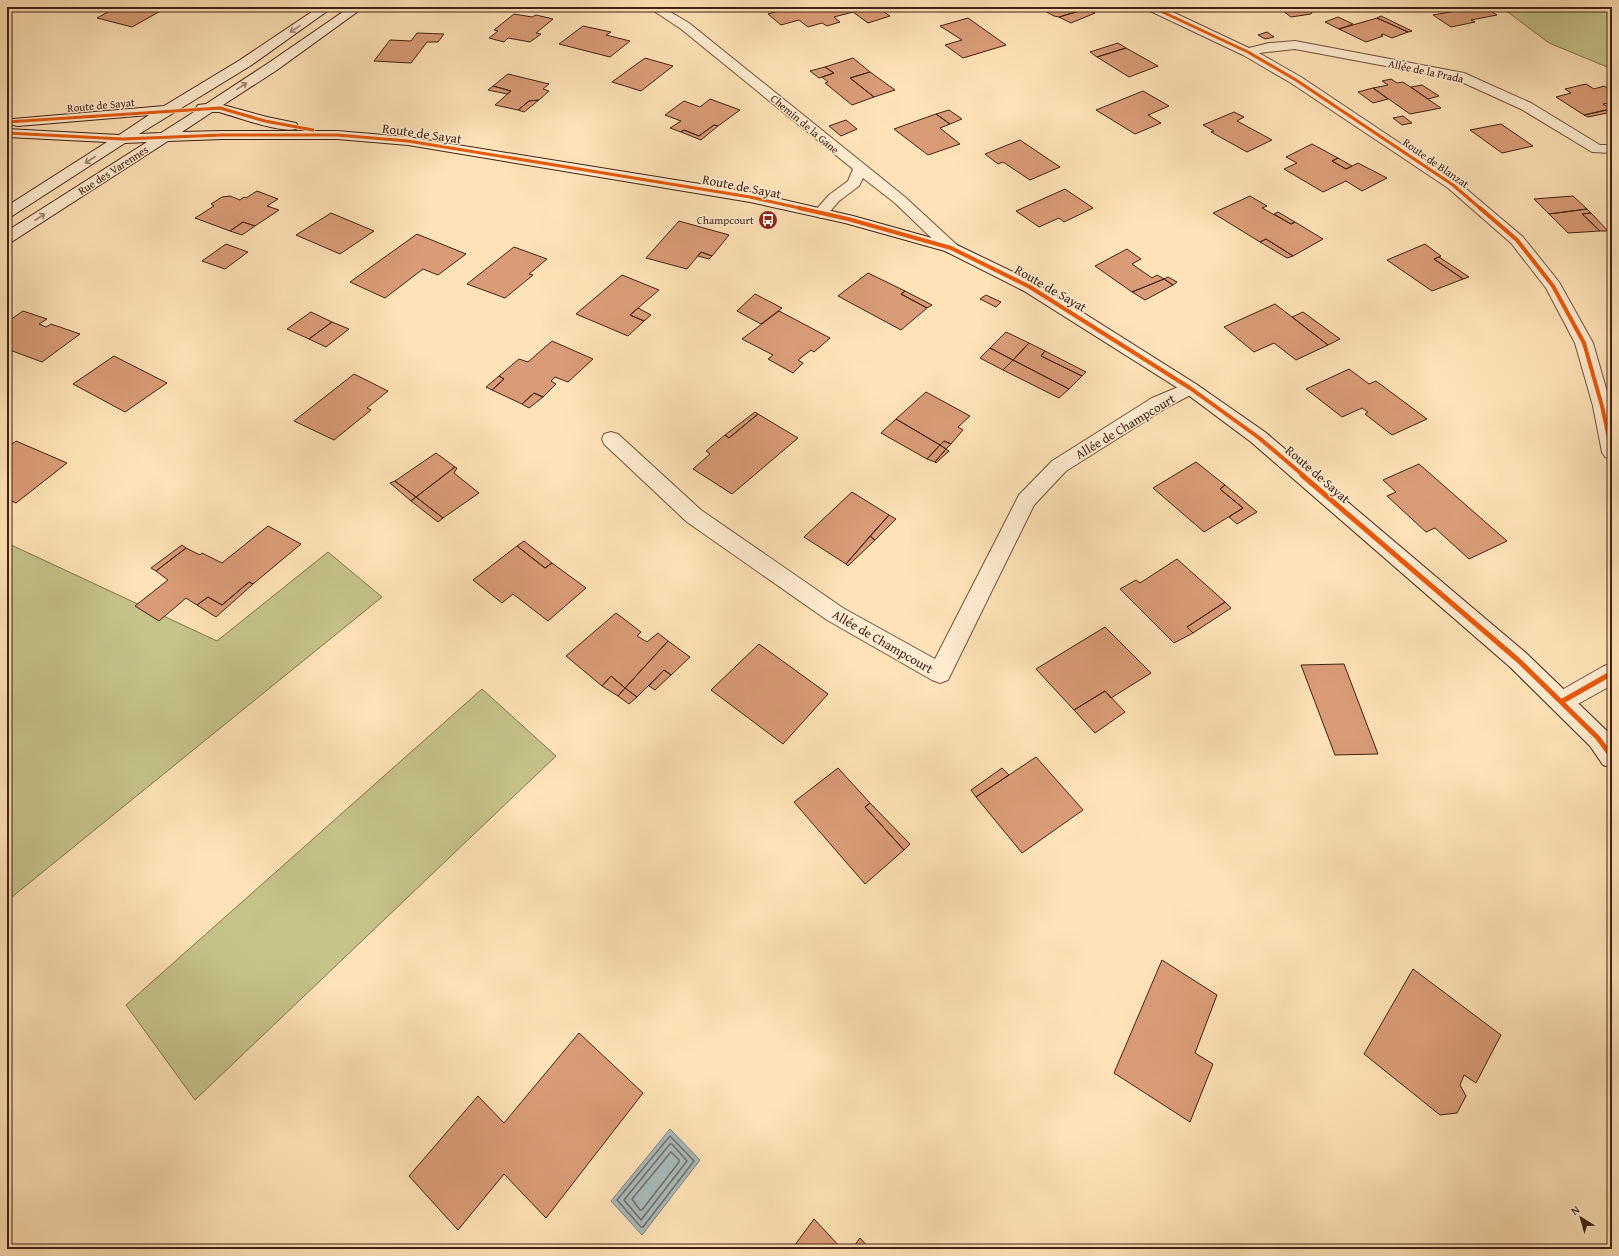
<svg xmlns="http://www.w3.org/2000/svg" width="1619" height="1256" viewBox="0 0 1619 1256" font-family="'Gentium Book Plus',serif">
  <rect width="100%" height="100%" fill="#ffe2b7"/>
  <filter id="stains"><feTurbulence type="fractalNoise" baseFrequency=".005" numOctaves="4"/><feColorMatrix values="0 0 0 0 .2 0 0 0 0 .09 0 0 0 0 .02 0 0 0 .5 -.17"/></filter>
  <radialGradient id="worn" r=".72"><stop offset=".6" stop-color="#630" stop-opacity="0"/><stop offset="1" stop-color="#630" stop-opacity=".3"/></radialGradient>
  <path fill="#c5c28a" stroke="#84724f" d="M1501 7H1612V69L1549 43Z
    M7 543 217 641 328 552 382 597 7 901Z
    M482 689 556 756 195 1100 126 1005Z"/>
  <path fill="#a7babb" stroke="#7f7d78" d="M670 1129 700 1160 642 1235 611 1201Z"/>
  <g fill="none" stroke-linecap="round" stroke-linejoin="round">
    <path stroke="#756e68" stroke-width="1.5" d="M670 1136 694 1161 643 1227H641L617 1200Z
      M670 1144H672L687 1161 641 1220 624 1200Z
      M671 1152 679 1160V1162L642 1210H640L632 1199Z"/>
  </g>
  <path fill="#da9c78" stroke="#432114" d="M117 7H155L164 9 132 27 97 18Z
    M730 7H751L736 11Z
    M791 7H877L890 16 868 23 853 12 834 17 840 22 827 26 822 23 808 27 799 20 781 25 768 14Z
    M1037 7H1077L1079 8 1082 7 1086 9 1059 17 1054 16Z
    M1217 7H1236L1226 11Z
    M1278 7H1315L1311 14 1291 17Z
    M1379 7H1394L1399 10 1387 12Z
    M1450 7H1484L1497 15 1471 20 1475 22 1451 27 1433 15 1456 11Z
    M1086 9 1095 13 1071 23 1059 17Z
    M514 14 532 17 536 15 553 19 536 33 541 34 530 42 508 38 504 42 489 38 498 31 494 30Z
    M1381 16 1412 31 1408 32 1377 18Z
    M1338 17 1353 24 1339 29 1325 22Z
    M968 18 1006 45 963 58 945 45 962 40 940 26Z
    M1377 18 1408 32 1392 38 1383 34 1381 35 1383 36 1366 42 1339 29Z
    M583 26 611 32 606 35 630 41 610 57 559 44Z
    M1267 32 1274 37 1265 39 1258 35Z
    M417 33 444 34 438 42H427L411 63 374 61 390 40 411 41Z
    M1118 43 1126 48 1097 57 1090 52Z
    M1126 48 1158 66 1129 77 1097 57Z
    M645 58 673 66 641 91 612 82Z
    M853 58 870 72 850 78 874 97 852 105 825 83 828 82 822 77 834 73 825 67Z
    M825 67 834 73 819 78 810 71Z
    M870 72 895 90 874 97 850 78Z
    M508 74 549 84 543 89 549 91 539 100 529 101 518 110 495 105 511 91 493 86Z
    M1391 79 1397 83 1403 82 1441 108 1410 114 1373 88 1388 85 1382 81Z
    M1586 84 1594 89 1604 86 1612 91V102L1603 104 1611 109 1584 115 1556 97 1571 93 1565 89Z
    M1422 85 1439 96 1428 99 1411 87Z
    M493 86 511 91 507 94 488 90Z
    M1373 88 1388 99 1373 103 1358 92Z
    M1143 91 1169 106 1148 115 1161 123 1135 134 1096 110Z
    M710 99 740 110 718 126 714 125 699 136 684 130 681 132 670 128 681 121 665 115 684 101 700 107Z
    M539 100 524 112 518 110 529 101Z
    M1611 109 1612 112 1588 117 1584 115Z
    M949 110 962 119 950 124 936 114Z
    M1234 112 1244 117 1237 121 1272 140 1247 152 1211 132 1214 131 1203 125Z
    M936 114 950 124 940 128 960 144 928 155 894 129Z
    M1403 116 1412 123 1402 125 1393 118Z
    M846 120 857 129 841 136 829 126Z
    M1501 124 1533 146 1502 153 1470 130Z
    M714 125 718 126 701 140 681 132 684 130 699 136Z
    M1020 140 1060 167 1030 180 1003 162 998 164 985 154Z
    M1312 144 1338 158 1332 161 1346 169 1358 163 1387 178 1362 191 1346 181 1323 192 1284 169 1297 163 1286 157Z
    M1338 158 1352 166 1346 169 1332 161Z
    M1065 189 1093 208 1064 222 1059 218 1039 227 1016 211Z
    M257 191 278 199 267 206 279 210 255 226 243 222 230 231 195 218 214 206 211 204 222 197 230 196 240 200 244 197 246 198Z
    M1250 196 1267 206 1262 208 1291 224 1295 222 1323 239 1293 256 1266 239 1260 242 1213 213Z
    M1573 196 1587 209 1549 214 1534 199Z
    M1587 209 1591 213 1582 214 1600 231 1568 233 1549 214Z
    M1278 212 1295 222 1291 224 1274 214Z
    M331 213 374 231 340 254 296 235Z
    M1591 213 1608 231H1600L1582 214Z
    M679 221 729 235 712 256 701 252 687 269 646 258Z
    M243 222 255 226 242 235 230 231Z
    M417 234 466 254 438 275 423 269 385 298 350 282Z
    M1266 239 1293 256 1287 258 1260 242Z
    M226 244 248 252 225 269 202 261Z
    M1425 244 1441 256 1434 259 1463 279 1432 291 1387 260Z
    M514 247 547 259 529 274 533 275 505 298 467 284Z
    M1127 249 1141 259 1132 264 1152 278 1157 275 1164 279 1132 292 1095 266Z
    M701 252 712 256 709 259 698 256Z
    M1439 257 1469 277 1463 279 1434 259Z
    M868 273 905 291 901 294 927 308 901 330 838 296Z
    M622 275 659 290 630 315 644 321 628 336 576 314Z
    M1168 277 1177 282 1173 285 1164 279Z
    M1164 279 1173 285 1145 300 1132 292Z
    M905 291 932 305 927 308 901 294Z
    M755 294 782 308 761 324 737 311Z
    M986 295 1001 302 996 307 980 299Z
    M1275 304 1292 317 1328 345 1296 360 1274 343 1254 352 1224 327Z
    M638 308 651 315 644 321 630 315Z
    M23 311 47 319 39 324 46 327 51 324 80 334 42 362 7 349V322Z
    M779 311 830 338 814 352 811 350 798 360 803 363 793 373 768 359 773 355 742 339Z
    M311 312 332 322 309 339 287 329Z
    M1303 312 1340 339 1328 345 1292 317Z
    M332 322 349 329 326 347 309 339Z
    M1006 332 1029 343 1013 360 990 348Z
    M552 341 593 359 568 382 555 377 551 381 556 384 543 397 534 393 522 404 492 390 504 379 499 376 519 359 528 362Z
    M1029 343 1045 351 1041 356 1082 376 1069 389 1013 360Z
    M990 348 1013 360 1003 370 980 358Z
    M1045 351 1086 372 1082 376 1041 356Z
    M114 356 167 383 125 412 73 384Z
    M1013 360 1069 389 1059 398 1003 370Z
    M1349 369 1369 384 1376 381 1427 419 1392 435 1365 414 1368 412 1362 408 1342 417 1306 389Z
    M354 374 388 391 367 408 371 410 334 440 294 421Z
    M499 376 504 379 492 390 486 387Z
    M926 392 970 416 958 427 963 430 951 444 944 441 940 445 896 419Z
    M534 393 543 397 529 408 522 404Z
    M755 412 758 414 729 438 725 435Z
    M758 414 798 438 732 494 693 469 710 454 706 451 725 435 729 438Z
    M896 419 940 445 927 459 881 433Z
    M16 441 67 463 16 503 7 499V448Z
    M944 441 951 444 946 449 940 445Z
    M940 445 946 449 935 462 927 459Z
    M946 449 949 451 936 463 935 462Z
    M436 453 455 467 416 497 395 481Z
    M1196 462 1225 485 1220 489 1243 508 1204 532 1153 488Z
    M1419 464 1507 541 1469 559 1435 528 1426 532 1387 496 1396 492 1383 480Z
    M455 467 457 468 454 473 479 493 443 518 416 497Z
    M395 481 416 497 411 501 390 483Z
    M1225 485 1257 512 1237 524 1229 517 1243 508 1220 489Z
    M852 492 889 515 846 564 804 537Z
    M416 497 443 518 438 522 411 501Z
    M889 515 896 519 875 540 870 536Z
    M268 526 301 544 253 584 249 582 222 605 208 597 197 605 186 598 159 621 135 606 168 580 156 571 186 548 200 555 202 553 222 563Z
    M870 536 875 540 848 566 846 564Z
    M524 541 552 563 545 568 517 546Z
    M182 545 186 548 156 571 151 568Z
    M517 546 545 568 552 563 586 588 548 621 513 594 502 603 473 580Z
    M1177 559 1225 602 1187 627 1193 633 1174 643 1120 589 1136 580 1140 583Z
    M249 582 253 584 216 617 197 605 208 597 222 605Z
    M1225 602 1231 608 1193 633 1187 627Z
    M616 613 641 632 637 636 647 642 658 633 668 641 625 688 611 676 602 686 566 656Z
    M1105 627 1151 673 1111 698 1105 691 1074 710 1036 669Z
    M668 641 690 657 671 675 664 670 637 697 625 688Z
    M759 644 828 694 783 744 711 690Z
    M1344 664 1378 754 1335 755 1301 665Z
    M664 670 671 675 655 690 649 686Z
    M611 676 625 688 618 696 602 686Z
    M625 688 637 697 629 704 618 696Z
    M1105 691 1125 712 1095 733 1074 710Z
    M1036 757 1083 810 1022 853 976 797Z
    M838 768 870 803 865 807 904 850 865 884 794 802Z
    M1002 768 1009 775 976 797 971 790Z
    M870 803 910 844 904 850 865 807Z
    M1162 960 1217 995 1195 1053 1213 1064 1190 1122 1114 1073Z
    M1413 969 1501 1035 1476 1083 1464 1075 1460 1085 1466 1096 1457 1113 1440 1115 1364 1054Z
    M579 1033 643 1093 546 1218 504 1174 458 1230 409 1176 478 1096 504 1123Z
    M814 1219 842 1249H792Z
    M860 1238 870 1249H852Z"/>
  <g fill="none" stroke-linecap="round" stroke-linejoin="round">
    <g stroke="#72513d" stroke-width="2">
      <path id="street" d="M648 7H662L689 23 905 197 957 245 959 248 957 251 951 253 945 251 895 203 863 178 859 186 839 201 826 216 821 218 816 216 813 213 829 195 848 181 853 169 681 29Z
        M1146 7H1162L1249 48 1269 43 1295 41 1464 73 1531 103 1600 145H1612V153L1592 152 1521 109 1455 79 1295 49 1259 53 1301 77 1458 182 1523 237 1559 282 1593 343 1612 409V459L1605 457 1602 452 1593 406 1575 343 1546 288 1511 243 1448 188 1291 83 1243 55 1148 10Z
        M1190 382 1196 384 1199 388 1196 392 1166 408 1066 471 1034 505 948 680 940 683 932 680 827 620 687 522 604 444 602 439 604 434 611 432 618 434 701 510 843 608 935 659 1019 495 1052 461 1152 398Z
        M1612 663V685L1569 709 1561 712 1553 709 1549 702 1553 695 1604 666Z"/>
    </g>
    <g stroke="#432114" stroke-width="2">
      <path id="secondary" d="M319 7H333L250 66 139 134 161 133 197 110 196 108 198 105 206 104 267 64 350 7H364L277 70 223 105 267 117 296 123 298 126 296 129C279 133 237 117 219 112H212L182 132 222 131H337L408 137 750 192 853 216 957 245 1036 283 1196 384 1265 432 1526 653 1606 730 1612 738V768L1603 765 1590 746 1510 667 1251 442 1184 392 1024 291 945 251 845 223 750 202 408 145 337 139H222L168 141 13 241 7 243V231L147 142 125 143 12 216 7 218V206L107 142 7 137V129L119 135 149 115 18 126 13 125 11 122 13 119 164 106 240 60Z"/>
    </g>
    <use href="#street" fill="#ffecd0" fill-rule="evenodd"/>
    <use href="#secondary" fill="#ffecd0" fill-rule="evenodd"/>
    <g stroke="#ffecd0" stroke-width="4.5">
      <path id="cycleway-far2" d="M1152 7 1248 52 1296 80 1453 185 1481 209
        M7 122 220 108 265 121 313 130
        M7 133 123 139 222 135H337L408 141 750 197 804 209"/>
    </g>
    <g stroke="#ffecd0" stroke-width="6">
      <path id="cycleway-far1" d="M799 208 848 219 951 248 1030 287 1190 388 1258 437 1304 476
        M1480 208 1517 240 1553 286 1584 343 1602 406 1612 452"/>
    </g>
    <g stroke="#ffecd0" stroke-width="8">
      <path id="cycleway" d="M1302 475 1518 660 1598 738 1612 757
        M1561 702 1612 673"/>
    </g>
    <use href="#cycleway-far2" stroke="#e8590c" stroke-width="3"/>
    <use href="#cycleway-far1" stroke="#e8590c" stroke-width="4"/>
    <use href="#cycleway" stroke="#e8590c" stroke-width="5"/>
  </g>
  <defs><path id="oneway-shaft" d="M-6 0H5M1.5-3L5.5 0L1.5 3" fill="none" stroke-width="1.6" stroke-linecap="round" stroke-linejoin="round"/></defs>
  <g stroke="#a18672">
    <use href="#oneway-shaft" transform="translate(295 29) rotate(146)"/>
    <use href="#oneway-shaft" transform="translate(242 86) rotate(-33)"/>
    <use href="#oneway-shaft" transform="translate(90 160) rotate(147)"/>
    <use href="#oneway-shaft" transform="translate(40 217) rotate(-33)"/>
  </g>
  <defs>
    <g id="bus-disc" transform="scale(1)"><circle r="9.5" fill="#8f2418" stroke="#ffecd0"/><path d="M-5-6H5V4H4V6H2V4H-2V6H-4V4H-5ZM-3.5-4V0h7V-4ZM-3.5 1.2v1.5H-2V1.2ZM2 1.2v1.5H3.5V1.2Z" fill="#fff"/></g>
  </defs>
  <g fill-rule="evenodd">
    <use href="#bus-disc" x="768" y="220"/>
  </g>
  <g text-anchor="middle" stroke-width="3" stroke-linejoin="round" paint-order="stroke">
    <g font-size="11" fill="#432114" stroke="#ffecd0">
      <text transform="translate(1426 71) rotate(12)" y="4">Allée de la Prada</text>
      <text transform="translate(101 105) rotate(-5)" y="4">Route de Sayat</text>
      <text transform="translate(805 124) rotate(40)" y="4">Chemin de la Gane</text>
      <text transform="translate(1436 163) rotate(35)" y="4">Route de Blanzat</text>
      <text transform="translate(113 170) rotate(-33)" y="4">Rue des Varennes</text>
    </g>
    <g font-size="11" fill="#432114" stroke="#ffecd0" text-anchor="end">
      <text x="754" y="224">Champcourt</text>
    </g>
    <g font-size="13" fill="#432114" stroke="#ffecd0">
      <text transform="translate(422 133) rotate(8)" y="5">Route de Sayat</text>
      <text transform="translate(742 186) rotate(11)" y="5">Route de Sayat</text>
      <text transform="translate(1051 288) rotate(30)" y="5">Route de Sayat</text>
      <text transform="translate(1125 426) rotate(-31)" y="5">Allée de Champcourt</text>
      <text transform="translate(1318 474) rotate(41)" y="5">Route de Sayat</text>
      <text transform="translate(883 641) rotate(30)" y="5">Allée de Champcourt</text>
    </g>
  </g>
  <rect width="1619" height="1256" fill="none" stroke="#ffe2b7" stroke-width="24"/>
  <rect x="8" y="8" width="1603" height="1240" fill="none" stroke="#432114" stroke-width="2"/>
  <rect x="12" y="12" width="1595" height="1232" fill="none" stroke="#432114"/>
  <g transform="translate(1581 1218) rotate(323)" stroke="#ffecd0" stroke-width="3" paint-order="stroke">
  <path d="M0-3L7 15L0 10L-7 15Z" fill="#432114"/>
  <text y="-6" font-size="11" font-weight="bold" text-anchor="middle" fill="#432114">N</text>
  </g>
  <rect width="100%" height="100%" filter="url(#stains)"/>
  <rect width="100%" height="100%" fill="url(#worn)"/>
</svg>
